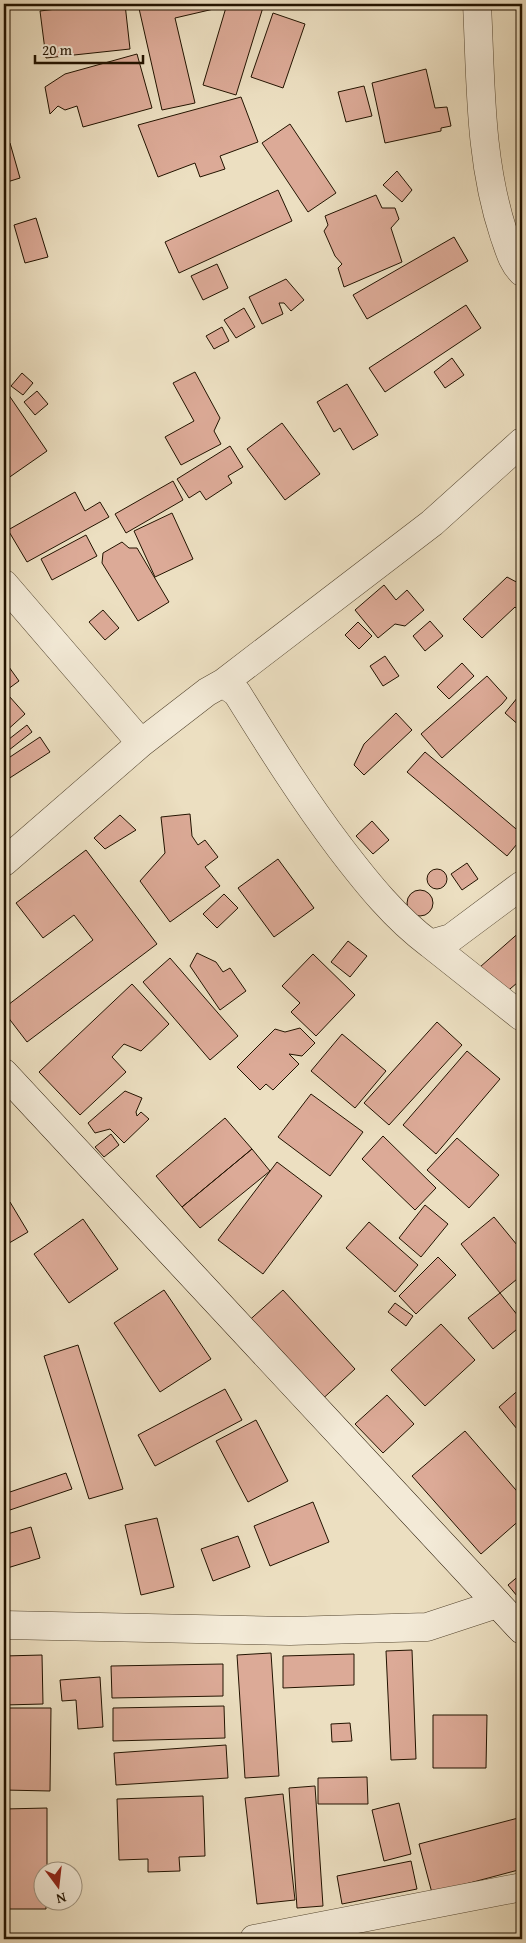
<svg xmlns="http://www.w3.org/2000/svg" width="526" height="1943" viewBox="0 0 526 1943" font-family="'Gentium Book Plus',serif">
  <rect width="100%" height="100%" fill="#ecdfc1"/>
  <filter id="stains"><feTurbulence type="fractalNoise" baseFrequency=".004" numOctaves="4"/><feColorMatrix values="0 0 0 0 .2 0 0 0 0 .09 0 0 0 0 .02 0 0 0 .5 -.17"/></filter>
  <radialGradient id="worn" r=".72"><stop offset=".6" stop-color="#630" stop-opacity="0"/><stop offset="1" stop-color="#630" stop-opacity=".3"/></radialGradient>
  <path fill="#dcaa97" stroke="#221300" d="M97 4H125L130 49 46 58 40 11Z
    M138 4H217L218 8 175 18 195 103 162 110Z
    M227 4H264L236 95 203 85Z
    M273 13 305 24 283 88 251 77Z
    M137 54 152 108 83 127 77 106 65 110 58 106 50 114 45 87 65 74Z
    M426 69 435 108 447 107 451 126 441 128V131L385 143 372 83Z
    M364 86 372 116 346 122 338 92Z
    M241 97 258 142 220 156 225 169 200 177 195 163 158 177 138 125Z
    M290 124 336 193 308 212 262 143Z
    M10 143 20 178 4 183V145Z
    M397 171 412 190 402 202 383 185Z
    M278 190 292 221 179 273 165 242Z
    M376 195 382 208H395L399 219 391 228 402 262 344 287 338 268 342 264 335 256 324 231 328 225 325 216Z
    M36 218 48 257 25 263 14 225Z
    M454 237 468 261 367 319 353 295Z
    M217 264 228 288 203 300 191 276Z
    M286 279 304 300 291 311 284 303H279L283 314 262 324 249 297Z
    M466 305 481 328 385 392 369 368Z
    M244 308 255 327 236 338 224 320Z
    M222 327 229 341 214 349 206 336Z
    M452 358 464 375 445 388 434 372Z
    M195 372 220 418 214 431 221 444 181 465 165 437 194 421 173 383Z
    M22 373 33 383 23 395 11 386Z
    M347 384 378 435 353 450 340 428 334 432 317 402Z
    M4 388 47 451 4 481Z
    M37 391 48 404 35 415 24 402Z
    M282 423 320 474 285 500 247 449Z
    M230 446 243 467 228 476 232 483 206 500 200 491 189 498 177 479Z
    M173 481 183 500 126 533 115 514Z
    M75 492 85 511 100 502 109 517 27 562 8 530Z
    M172 513 193 559 155 577 134 531Z
    M86 535 97 556 52 580 41 559Z
    M122 542 129 548H137L169 602 138 621 102 563 103 553Z
    M507 577 522 585V610L520 612 515 607 482 638 463 619Z
    M384 585 396 600 407 590 424 610 405 626 395 624 378 638 355 610Z
    M103 610 119 628 105 640 89 622Z
    M430 621 443 636 425 651 413 636Z
    M358 622 372 636 359 649 345 635Z
    M385 656 399 676 383 686 370 666Z
    M4 660 19 681 4 692Z
    M462 663 474 676 449 699 437 687Z
    M487 676 507 698 502 704 442 758 421 734Z
    M522 692V725L521 727 505 713Z
    M9 696 25 714 4 733V701Z
    M396 713 412 730 364 775 354 765 364 744Z
    M27 725 32 732 4 754V743Z
    M40 737 50 752 5 781 4 761Z
    M425 752 522 834V838L507 856 407 772Z
    M190 814 192 836 198 845 205 840 218 857 205 867 220 886 170 922 140 881 165 853 161 817Z
    M120 815 136 830 105 849 94 838Z
    M372 821 389 840 373 854 356 836Z
    M86 850 157 944 27 1042 4 1012V1008L93 940 74 915 43 938 16 903Z
    M278 859 314 908 274 937 238 888Z
    M467 863 478 879 462 890 451 874Z
    M427 879a10 10 0 1 1 20 0a10 10 0 1 1-20 0Z
    M407 903a13 13 0 1 1 26 0a13 13 0 1 1-26 0Z
    M224 894 238 908 217 928 203 914Z
    M522 930V988L517 983 504 994 480 967Z
    M348 941 367 956 350 977 331 962Z
    M197 953 216 962 223 972 230 968 246 991 220 1010 190 966Z
    M313 954 355 995 316 1036 291 1012 300 1003 282 986Z
    M170 958 238 1036 210 1060 143 982Z
    M132 984 169 1024 141 1051 124 1044 112 1057 126 1072 80 1115 39 1072Z
    M437 1022 462 1045 389 1125 364 1103Z
    M300 1028 315 1043 302 1056 289 1054 299 1064 273 1090 266 1084 260 1090 237 1067 275 1029 285 1032Z
    M342 1034 386 1071 355 1108 311 1071Z
    M467 1051 500 1079 436 1154 403 1125Z
    M125 1091 142 1098 136 1112 137 1116 141 1112 149 1119 124 1143 110 1129 95 1133 88 1123Z
    M311 1094 363 1132 330 1176 278 1137Z
    M225 1118 252 1149 182 1207 156 1176Z
    M111 1134 119 1145 104 1157 95 1147Z
    M383 1136 436 1188 415 1210 362 1159Z
    M457 1138 499 1175 469 1208 427 1170Z
    M252 1149 270 1171 200 1228 182 1207Z
    M277 1162 322 1196 263 1274 218 1240Z
    M10 1202 28 1232 4 1246V1206Z
    M425 1205 448 1224 421 1257 399 1238Z
    M494 1217 522 1251V1275L500 1293 461 1244Z
    M83 1219 118 1269 69 1303 34 1254Z
    M369 1222 418 1265 395 1292 346 1248Z
    M438 1257 456 1275 416 1314 399 1296Z
    M164 1290 211 1359 160 1392 114 1323Z
    M283 1290 355 1369 317 1404 244 1325Z
    M500 1293 522 1321V1325L493 1349 468 1318Z
    M395 1303 413 1316 406 1326 388 1312Z
    M441 1324 475 1360 425 1406 391 1370Z
    M78 1345 123 1489 89 1499 44 1356Z
    M522 1387V1424L517 1429 499 1407Z
    M225 1389 242 1420 155 1466 138 1435Z
    M387 1395 414 1424 383 1453 355 1424Z
    M256 1420 288 1481 248 1502 216 1441Z
    M465 1431 522 1497V1518L481 1554 412 1476Z
    M4 1460 9 1478 4 1479Z
    M66 1473 72 1489 4 1512V1494Z
    M313 1502 329 1542 270 1566 254 1526Z
    M157 1518 174 1587 141 1595 125 1525Z
    M31 1527 40 1558 4 1569V1535Z
    M238 1536 250 1567 213 1581 201 1549Z
    M522 1573V1602L508 1585Z
    M412 1650 416 1759 391 1760 386 1651Z
    M271 1653 279 1776 245 1778 237 1655Z
    M354 1654V1685L283 1688V1656Z
    M42 1655 43 1704 4 1705V1656Z
    M223 1664V1696L112 1698 111 1666Z
    M100 1677 103 1727 78 1729 76 1700 62 1701 60 1680Z
    M224 1706 225 1738 113 1741V1708Z
    M4 1708H51L50 1791 4 1790Z
    M433 1715H487L486 1768H433Z
    M350 1723 352 1741 332 1742 331 1724Z
    M226 1745 228 1778 116 1785 114 1753Z
    M367 1777 368 1804H318V1778Z
    M315 1786 323 1906 297 1908 289 1788Z
    M283 1794 295 1900 257 1904 245 1798Z
    M203 1796 205 1856 179 1857 180 1871 148 1872V1859L119 1860 117 1799Z
    M399 1803 411 1854 384 1861 372 1810Z
    M47 1808V1870H42V1900H46V1909H4V1809Z
    M522 1817V1869L432 1893 419 1844Z
    M411 1861 417 1889 342 1904 337 1876Z"/>
  <g fill="none" stroke-linecap="round" stroke-linejoin="round">
    <g stroke="#544630" stroke-width="29">
      <path id="street" d="M477 4C481 82 479 160 504 235 509 249 512 262 522 272
        M4 584 141 743
        M223 683 237 693C270 746 303 799 341 849 367 883 395 918 430 944L451 938 522 885
        M4 862 141 743 207 692 223 683 432 523 522 442
        M430 944 522 1017
        M4 1625 290 1631 427 1627 497 1604
        M254 1939 522 1887"/>
    </g>
    <g stroke="#221300" stroke-width="29">
      <path id="secondary" d="M4 1073 522 1630"/>
    </g>
    <use href="#street" stroke="#f3ead7" stroke-width="28"/>
    <use href="#secondary" stroke="#f3ead7" stroke-width="28"/>
  </g>
  <rect width="526" height="1943" fill="none" stroke="#ecdfc1" stroke-width="20"/>
  <rect x="5" y="5" width="516" height="1933" fill="none" stroke="#221300" stroke-width="2.5"/>
  <rect x="10" y="10" width="506" height="1923" fill="none" stroke="#221300"/>
  <g transform="translate(58 1886) rotate(165)"><circle r="24" fill="#f3ead7" stroke="#9f9481"/>
  <path d="M0-4L9 19L0 12L-9 19Z" fill="#8f2418"/>
  <text y="-8" font-size="14" font-weight="bold" text-anchor="middle" fill="#221300">N</text>
  </g>
  <path d="M35 55v8h108v-8" fill="none" stroke="#221300" stroke-width="2.5"/>
  <text x="42" y="55" font-size="15" fill="#221300" stroke="#f3ead7" stroke-width="4" paint-order="stroke">20 m</text>
  <rect width="100%" height="100%" filter="url(#stains)"/>
  <rect width="100%" height="100%" fill="url(#worn)"/>
</svg>
